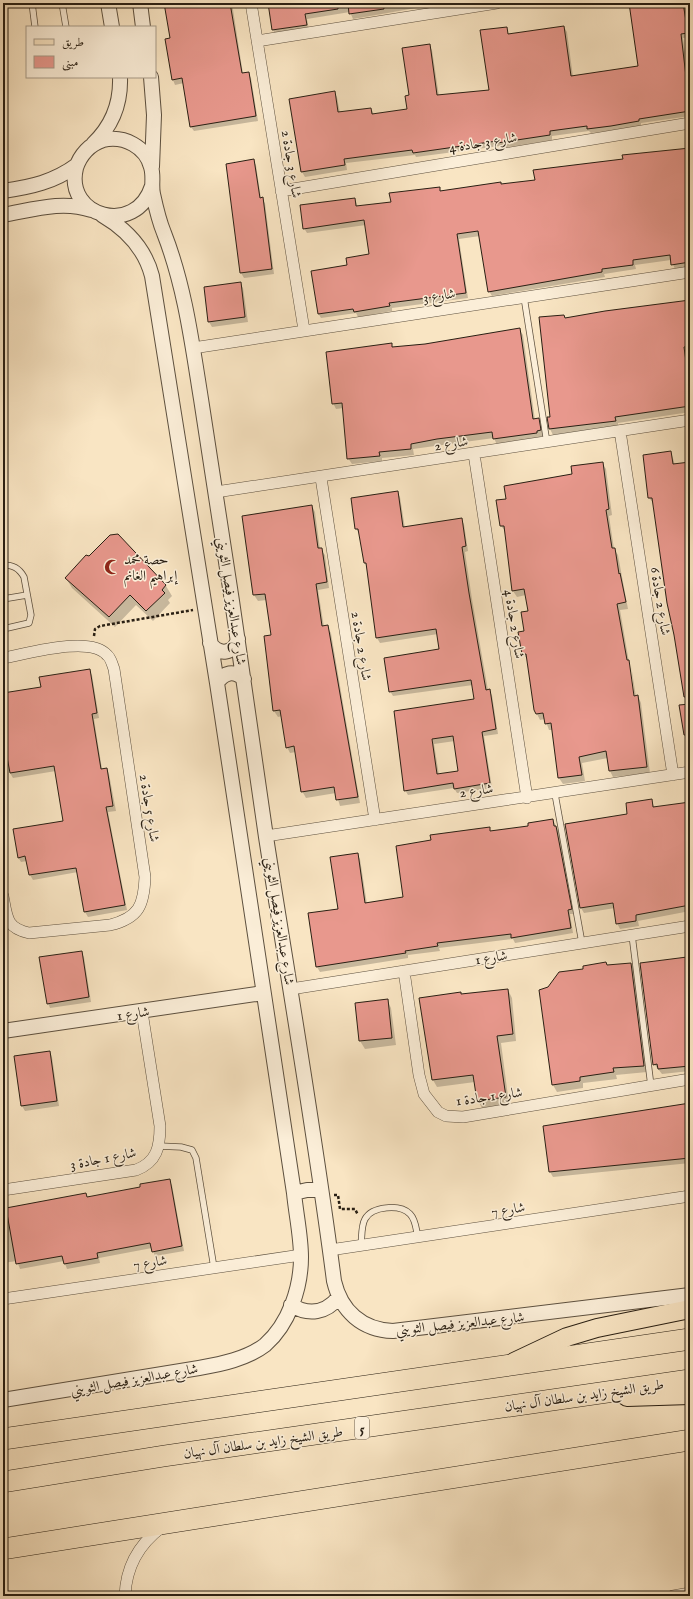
<svg xmlns="http://www.w3.org/2000/svg" width="693" height="1599" viewBox="0 0 693 1599" font-family="'IM FELL English',Amiri,serif">
  <rect width="100%" height="100%" fill="#f9e5c3"/>
  <filter id="stains"><feTurbulence type="fractalNoise" baseFrequency=".005" numOctaves="4"/><feColorMatrix values="0 0 0 0 .2 0 0 0 0 .09 0 0 0 0 .02 0 0 0 .5 -.17"/></filter>
  <radialGradient id="worn" r=".72"><stop offset=".6" stop-color="#630" stop-opacity="0"/><stop offset="1" stop-color="#630" stop-opacity=".3"/></radialGradient>
  <path fill="#0003" fill-rule="evenodd" d="M166 3H232L243 74 248 73 251 78 258 121 194 131 191 127 184 83 175 85 173 80 171 39Z
    M270 3H428L415 5 416 8 353 19 350 12 307 19 309 30 276 35 273 30Z
    M630 3H685L690 37 683 38 690 89V116L641 123V126L614 130 591 133 589 131 552 136V140L501 148 500 146 416 157 415 155 346 163 347 170 305 177 302 172 290 100 334 92 337 97 340 113 371 109 374 114 408 110 410 96 429 45 432 50 439 96 490 91 506 28 509 35 564 27 567 32 573 77 639 67Z
    M690 149V267L675 269 671 260 635 265 636 269 604 274 605 277 492 296 489 291 480 236 459 239 468 298 392 308V311L358 317 356 313 321 318 318 313 348 266 370 255 366 225 307 233 304 228 355 199 358 207 392 203 439 188 441 192 536 181 624 160Z
    M253 160 256 165 261 199 265 203 274 274 244 278 241 273 227 164Z
    M240 283 243 288 248 322 212 327 209 322 205 288Z
    M690 301V412L618 423V426L553 435 550 429 548 418H551L565 319Z
    M519 329 523 335 535 420 538 419 542 425 543 436 540 437V439L497 445 494 438 413 449 414 455 382 458V461L352 464 348 458 344 408 336 409 333 403 391 344 393 348 425 345Z
    M671 452 675 465 690 463V761L680 706 686 705 675 635 654 504 649 498 644 456Z
    M602 463 606 469 612 515 609 516 614 549 618 555 628 609 620 610 629 662 628 661 633 701H635L631 665 636 697 638 696 641 703 650 773 613 777 610 771 608 758 582 763 585 781 563 784 559 778 553 730H549L545 719 540 720 535 710 528 660 523 654 520 632H525L529 612 526 595 517 597 513 591 506 532 501 526 507 500Z
    M397 492 400 497 405 528 461 520 464 524 468 551 465 552 472 599 488 690 492 695 498 734 484 736 492 788 457 793 454 788 408 795 405 790 395 712 475 700 473 685 393 696 390 691 440 650 438 634 380 643 377 638 367 567 365 563 360 534 356 529ZM455 741 459 771 439 775 434 744Z
    M312 506 315 512 320 549 325 555 329 588 318 590 324 627H327L331 633 360 803 340 806 336 793 306 798 302 791 296 752 290 753 287 747 282 716 278 717 274 711 272 635 267 600 258 601 254 595 243 517Z
    M117 535 166 586 172 596 168 600 170 603 153 621 136 605 115 627 72 588 66 578Z
    M89 670 92 675 99 718 94 719 102 769H107L109 774 116 811 108 812 127 910 88 917 85 912 78 872 33 880 30 875 27 861 21 862 18 857 64 822 56 771 13 778 10 773 3 731V694L42 688Z
    M651 800 655 808 687 803V801H690V911L638 921 639 926 620 929 617 923 615 908 584 913 581 908 629 814Z
    M553 820 559 832 574 914H570L573 933 515 943 513 939 439 948 440 951 408 955V958L320 972 317 967 357 854 360 859 367 904 404 898 432 841 489 828 491 832 529 827Z
    M81 952 84 957 91 1002 50 1008 48 1003Z
    M686 958 690 965V1071L662 1074 654 1064Z
    M631 964 635 970 647 1072 616 1075 617 1079 583 1083V1088L557 1092 553 1085 540 990 549 988 584 970Z
    M508 990 512 998 516 1041 501 1043 509 1104 482 1108 478 1101 475 1082 437 1087 433 1080 420 999Z
    M387 1000 391 1008 396 1045 365 1049 360 1041 356 1004Z
    M50 1052 52 1057 59 1106 25 1111 22 1106Z
    M690 1107V1163L553 1177 550 1172 544 1127Z
    M169 1180 172 1185 184 1251 155 1256 152 1248 99 1258 100 1263 67 1269 64 1261 20 1269 17 1261 3 1263V1210L85 1194 88 1198 141 1188Z"/>
  <path fill="#e8988d" stroke="#291f13" fill-rule="evenodd" d="M164 3H230L242 73 249 72 256 116 190 127 182 78 172 80 165 39 170 38Z
    M268 3H338V9L305 14 307 25 272 30Z
    M348 3H383L384 9 349 14Z
    M629 3H683L688 33 681 34 690 111 639 119V121L611 126 587 129V126L550 131V135L497 143V141L413 153 412 150 344 159 345 165 301 172 289 99 335 91 338 112 371 108 372 114 407 109 405 96 409 95 402 48 430 44 437 95 489 90 480 30 507 27 508 34 564 26 571 76 638 66Z
    M690 148V262L671 265 670 255 633 260V265L602 269V272L488 292 478 231 457 234 466 293 389 303 390 306 354 312 353 309 318 314 311 271 347 265 346 258 369 254 364 220 303 229 300 205 355 198 356 206 391 202 389 193 440 187V191L501 182V184L535 180 533 170 623 159 622 155Z
    M254 159 260 198 263 197 272 269 240 273 226 164Z
    M241 282 245 317 208 322 204 287Z
    M690 300V346L684 347 690 391V406L615 417 616 421 549 429 547 417H550L539 317 564 315 565 318 605 311Z
    M520 328 533 419 539 418 541 430 537 431V433L493 439 492 432 437 439 411 444V449L379 452 380 456 347 459 342 403 332 404 326 352 392 343V347L425 344Z
    M671 451 673 464 690 462V696L684 697 674 635 667 603 652 498H648L643 455Z
    M603 462 609 509 606 510 612 548H615L619 574 620 573 626 602 617 604 627 660H629L634 696 638 695 647 767 609 771 606 751 579 757 582 775 558 778 551 723 545 724 543 713 536 714 534 710 526 654H522L518 632 524 631 521 612 528 611 524 589 512 591 504 526H500L496 500 506 499 504 486 572 474 571 466Z
    M398 491 403 527 462 518 466 546 462 547 469 593 486 690 490 689 496 729 482 732 490 783 454 789 453 783 404 791 394 711 474 699 471 680 389 692 384 658 439 649 436 629 376 638 366 563H364L358 529H355L351 498ZM453 736 458 771 437 774 432 739Z
    M312 505 318 548H322L327 582 316 584 322 626 328 625 358 797 336 800 334 787 301 792 294 746 286 748 280 710 273 711 264 636 271 635 265 594 253 595 242 516Z
    M118 534 166 585 162 590 165 593 146 611 130 595 109 617 65 578 86 555 89 556 110 535Z
    M90 669 97 713 92 714 101 769 107 768 113 806 106 807 125 905 84 912 76 868 29 875 25 856 18 858 13 829 63 821 54 766 10 773 3 735V693L41 687 39 677Z
    M690 704V735H684L679 705Z
    M652 799 653 807 690 802V905L636 915V921L616 924 613 903 580 908 565 824 627 814 626 803Z
    M553 819 554 826H556L572 909 568 910 571 928 511 938V934L437 943 438 946 405 951 406 953 316 967 308 913 338 909 330 857 358 853 365 903 403 897 396 846 431 840 430 835 490 827V831L528 826V823Z
    M82 951 89 997 47 1004 39 957Z
    M687 957 690 982V1066L658 1069 657 1064 653 1065 640 963Z
    M606 962 607 965 631 963 644 1066 613 1068 614 1072 580 1077V1081L552 1085 539 990 548 987 559 972 583 969V966Z
    M508 989 513 1034 497 1036 506 1097 477 1101 473 1075 432 1080 419 998 461 992V994Z
    M388 999 392 1038 359 1041 355 1003Z
    M50 1051 57 1101 21 1106 14 1056Z
    M690 1103V1158L549 1172 543 1126Z
    M170 1179 182 1246 152 1252 150 1243 97 1253 98 1258 64 1264 62 1256 16 1264 6 1208 86 1193 87 1197 140 1187V1184Z"/>
  <g fill="none" stroke-linecap="round" stroke-linejoin="round">
    <g stroke="#5d503f" stroke-width="7">
      <path id="service" d="M32 3 35 27
        M62 3 66 27
        M524 297 547 443
        M3 565C13 565 19 568 24 577L31 615 29 623 3 629
        M3 599 27 595
        M555 794 582 943
        M632 935 651 1086
        M159 1146 181 1147 192 1150 196 1158 214 1268
        M361 1246C362 1237 361 1226 365 1219 372 1206 400 1204 410 1214 416 1220 416 1230 418 1237"/>
    </g>
    <g stroke="#5d503f" stroke-width="12">
      <path id="minor" d="M251 3 304 330
        M257 41 497 3
        M281 191 690 123
        M193 348 690 272
        M620 431 673 775
        M474 454 527 798
        M321 478 375 820
        M216 492 690 420
        M3 658C27 654 90 635 107 655 111 658 112 664 114 669L145 877C144 905 139 918 110 925L29 933C6 928 7 917 3 896
        M266 836 690 772
        M404 971 419 1075 424 1094 438 1112 446 1116 463 1117 690 1079
        M291 989 690 926
        M3 1190 136 1170C157 1162 160 1147 160 1126L142 1012
        M330 1250 690 1196
        M3 1299 301 1255
        M125 1596C126 1567 139 1544 162 1527
        M673 1596 690 1593"/>
    </g>
    <g stroke="#5d503f" stroke-width="16">
      <path id="tertiary" d="M108 3 112 27
        M140 3 143 27
        M151 77 154 115 152 167
        M93 144C112 126 121 104 120 77
        M152 186C136 237 64 217 76 168 80 155 90 144 103 140 124 135 146 147 151 167 154 176 151 185 153 194 156 208 159 221 164 233 185 287 192 343 201 399 211 466 222 534 232 601 244 680 254 758 266 837 289 985 315 1133 334 1281 341 1311 362 1330 393 1331L690 1295
        M3 191C31 187 54 182 77 165
        M3 215C32 210 62 200 91 210
        M210 643C219 656 234 654 238 639
        M217 683C224 672 234 670 244 679
        M3 1031 263 993
        M294 1193 307 1190H321
        M291 1305C309 1316 326 1313 339 1297
        M3 1400 199 1368C221 1364 247 1359 265 1345 289 1324 301 1288 301 1257 301 1236 296 1214 294 1193L217 683 152 276C145 249 126 229 102 215"/>
    </g>
    <g stroke="#291f13" stroke-width="20">
      <path id="primary" d="M514 1362 567 1337 597 1328 690 1309
        M627 1397 690 1395"/>
    </g>
    <g stroke="#291f13" stroke-width="22">
      <path id="motorway" d="M3 1439 690 1339
        M3 1482 164 1456 690 1380
        M3 1549 690 1440"/>
    </g>
    <path stroke="#291f13" stroke-width="2.5" stroke-dasharray="3 2" stroke-linecap="butt" d="M94 636 95 629 100 626 193 610
      M334 1195H338L340 1209H355L358 1215"/>
    <use href="#service" stroke="#fbeed8" stroke-width="5.5"/>
    <use href="#minor" stroke="#fbeed8" stroke-width="11"/>
    <use href="#tertiary" stroke="#fbeed8" stroke-width="14"/>
    <use href="#primary" stroke="#f9e5c3" stroke-width="18"/>
    <use href="#motorway" stroke="#f9e5c3" stroke-width="21"/>
  </g>
  <defs>
    <g id="mosque-bare" transform="scale(1.2)"><path d="M3.5-4.9A6 6 0 1 0 3.5 4.9A5 5 0 1 1 3.5-4.9Z" fill="#8f2418" stroke="#fbeed8" stroke-width="2.5" paint-order="stroke"/></g>
  </defs>
  <g fill-rule="evenodd">
    <use href="#mosque-bare" x="112" y="567"/>
  </g>
  <g text-anchor="middle" stroke-width="3" stroke-linejoin="round" paint-order="stroke">
    <rect fill="#fbeed8" stroke="#685d4e" stroke-width="1" x="355" y="1417" width="14" height="22" rx="3"/>
    <g font-size="13" font-weight="bold" fill="#291f13">
      <text x="362" y="1433">5</text>
    </g>
    <g font-size="14" fill="#291f13" stroke="#fbeed8">
      <text transform="translate(483 142) rotate(-9)" y="5">شارع 3 جادة 4</text>
      <text transform="translate(292 164) rotate(81)" y="5">شارع 3 جادة 2</text>
      <text transform="translate(439 295) rotate(-9)" y="5">شارع 3</text>
      <text transform="translate(451 443) rotate(-9)" y="5">شارع 2</text>
      <text transform="translate(232 601) rotate(81)" y="5">شارع عبدالعزيز فيصل الثويني</text>
      <text transform="translate(661 601) rotate(81)" y="5">شارع 2 جادة 6</text>
      <text transform="translate(515 624) rotate(81)" y="5">شارع 2 جادة 4</text>
      <text transform="translate(362 646) rotate(81)" y="5">شارع 2 جادة 2</text>
      <text transform="translate(476 790) rotate(-8)" y="5">شارع 2</text>
      <text transform="translate(150 808) rotate(81)" y="5">شارع 5 جادة 2</text>
      <text transform="translate(280 921) rotate(81)" y="5">شارع عبدالعزيز فيصل الثويني</text>
      <text transform="translate(491 957) rotate(-9)" y="5">شارع 1</text>
      <text transform="translate(133 1013) rotate(-8)" y="5">شارع 1</text>
      <text transform="translate(489 1096) rotate(-8)" y="5">شارع 1 جادة 1</text>
      <text transform="translate(103 1158) rotate(-11)" y="5">شارع 1 جادة 3</text>
      <text transform="translate(508 1209) rotate(-9)" y="5">شارع 7</text>
      <text transform="translate(150 1262) rotate(-9)" y="5">شارع 7</text>
      <text transform="translate(460 1323) rotate(-6)" y="5">شارع عبدالعزيز فيصل الثويني</text>
      <text transform="translate(134 1379) rotate(-10)" y="5">شارع عبدالعزيز فيصل الثويني</text>
      <text transform="translate(584 1395) rotate(-8)" y="5">طريق الشيخ زايد بن سلطان آل نهيان</text>
      <text transform="translate(263 1442) rotate(-8)" y="5">طريق الشيخ زايد بن سلطان آل نهيان</text>
    </g>
    <g font-size="14" fill="#291f13" stroke="#fbeed8" text-anchor="start">
      <text x="124" y="564">حصة محمد<tspan x="124" dy="16">إبراهيم الغانم</tspan></text>
    </g>
  </g>
  <rect width="693" height="1599" fill="none" stroke="#f9e5c3" stroke-width="16"/>
  <rect x="4" y="4" width="685" height="1591" fill="none" stroke="#291f13" stroke-width="2"/>
  <rect x="8" y="8" width="677" height="1583" fill="none" stroke="#291f13"/>
  <rect x="26" y="26" width="130" height="52" fill="#fbeed8" stroke="#a79b89"/>
  <rect x="34" y="39" width="20" height="6" fill="#f9e5c3" stroke="#a79b89"/>
  <text x="62" y="46" font-size="12" fill="#291f13">طريق</text>
  <rect x="34" y="56" width="20" height="12" fill="#e8988d" stroke="#a79b89"/>
  <text x="62" y="66" font-size="12" fill="#291f13">مبنى</text>
  <rect width="100%" height="100%" filter="url(#stains)"/>
  <rect width="100%" height="100%" fill="url(#worn)"/>
</svg>
